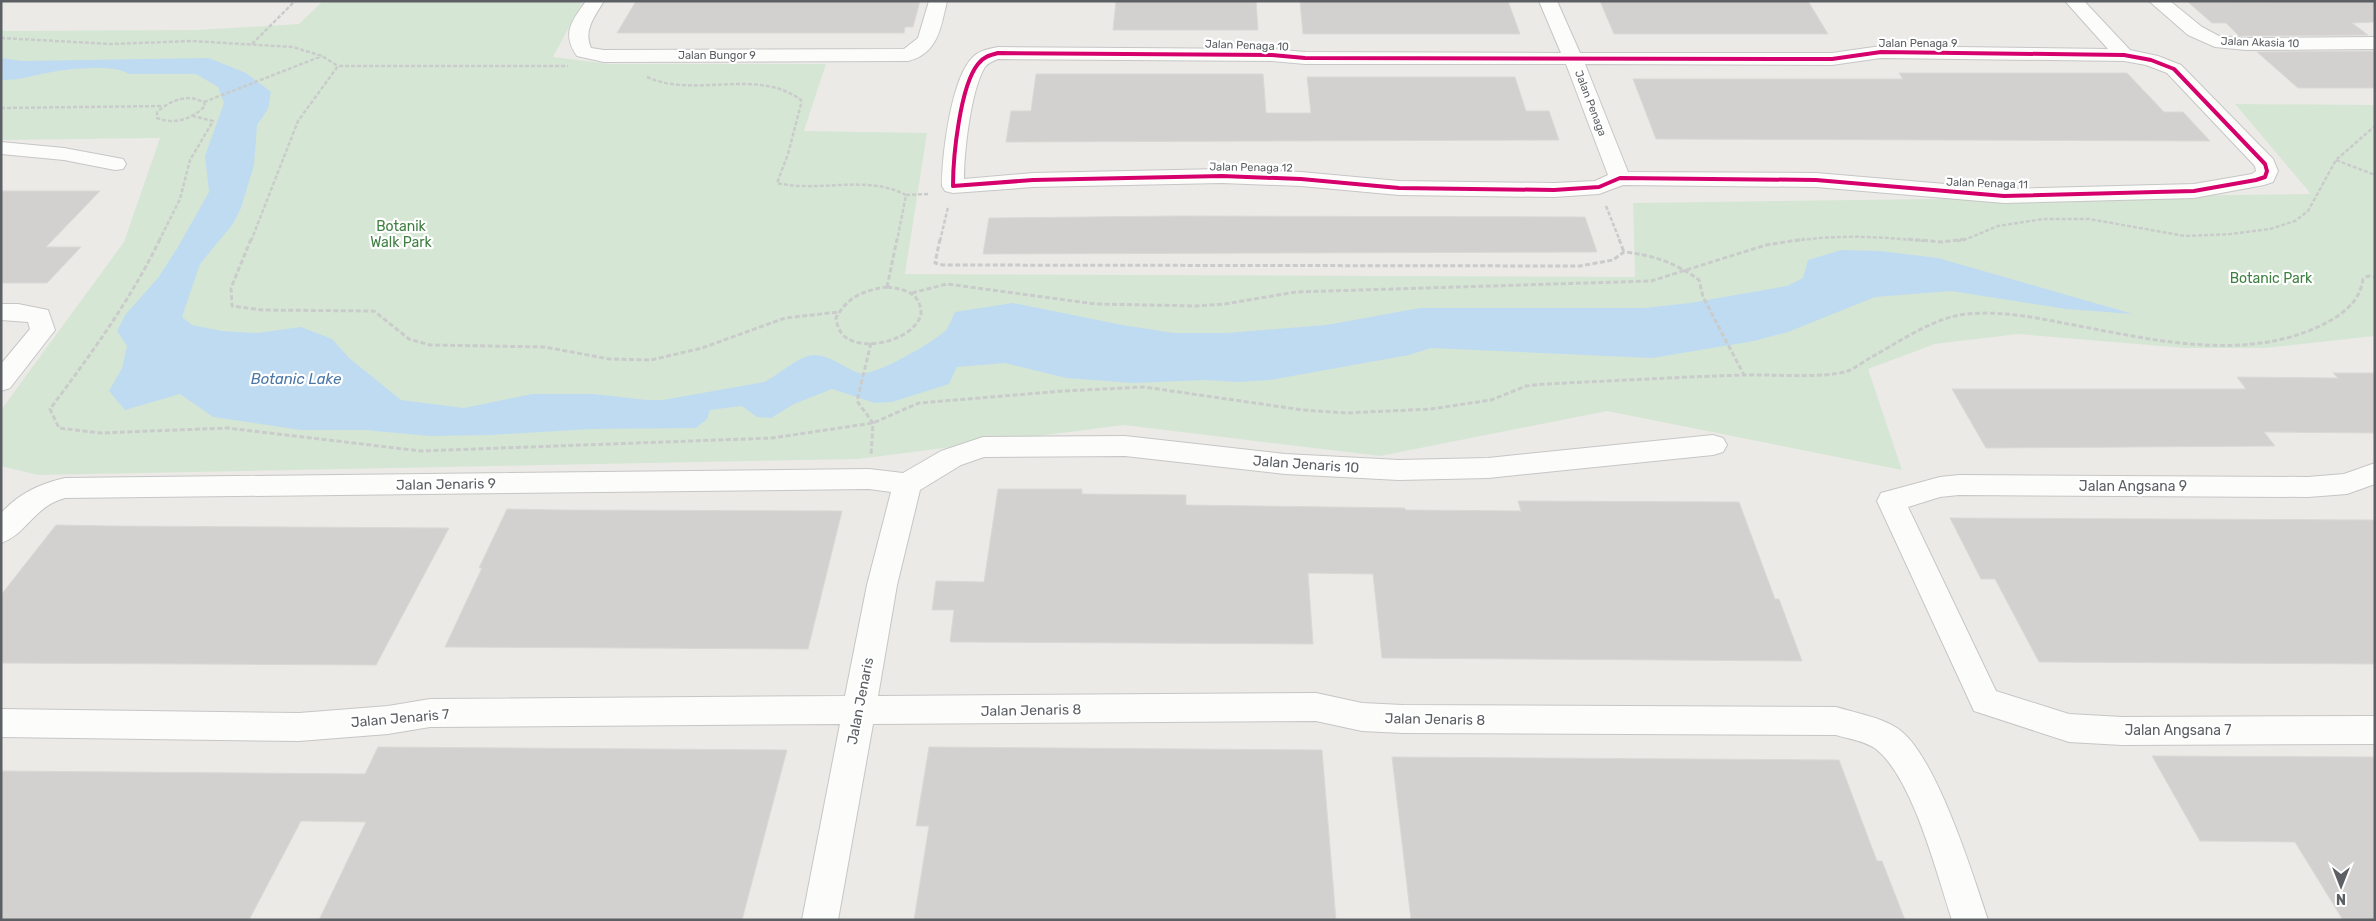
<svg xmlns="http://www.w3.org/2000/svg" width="2376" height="921" viewBox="0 0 2376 921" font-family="Rubik,sans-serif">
  <rect width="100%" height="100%" fill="#ebeae7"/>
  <path fill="#d6e6d4" d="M323 1H583L553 57 610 64H826L804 131 927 133 905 274 1635 277 1633 203 2311 194 2235 104 2375 105V336L2265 348H2185L2018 334 1935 344 1868 369 1902 470 1607 411 1380 456 1124 425 858 459 38 475 1 466V410L124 242 160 138 1 140V31L197 30 299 24Z"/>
  <path fill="#bfdbf1" d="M1 58 22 61 209 58 246 73 271 92 268 109 257 125 254 165 241 208 233 224 200 264 182 317 192 325 222 331 257 333 301 327 332 339 349 358 401 400 464 408 532 394H593L647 400H663L764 382C779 375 798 356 813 355 831 355 844 368 859 373 875 377 931 343 944 332 949 328 952 318 955 312L1013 303 1122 325 1174 333H1227L1326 325 1420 308H1644L1690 303 1787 286 1803 278 1808 260 1841 250 1880 251 1938 258 2133 314 2066 309 1951 291 1875 297 1788 332 1754 341 1652 358 1431 348 1409 355 1270 380 1237 382 1205 380 1133 383 1066 378 1005 363 957 367 949 384 892 402 875 403 832 389 794 404 771 418 757 417 742 406 710 410 707 419 696 428 592 429 491 435 430 436 365 430H301L213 417 180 394 125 410 109 391 122 368 127 346 117 331 125 315 158 278 178 247 209 192 205 156 224 103 218 87 196 74H129C115 64 69 69 52 72 34 75 19 81 1 80Z"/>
  <path fill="#d2d1cf" stroke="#dad9d6" d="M636 1H920L913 27H905L904 33H617Z
    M1116 1H1256L1258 30H1113Z
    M1300 1H1508L1520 34H1303Z
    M1600 1H1808L1828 34H1614Z
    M2375 1V22L2352 23 2368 35 2246 36H2239L2226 23H2212L2188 2Z
    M2375 51V88H2298L2257 52Z
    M1899 73H2127L2164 112H2183L2210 141 1656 139 1633 79H1903Z
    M1036 74H1263L1266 113H1311L1307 77H1515L1526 111H1549L1559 140 1006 142 1011 111H1031Z
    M1 191H100L46 247H81L47 283H1Z
    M1176 216 1585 217 1597 252 983 254 989 218Z
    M2333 373H2375V433L2264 432 2275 446 1986 448 1952 389H2246L2237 377 2338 378Z
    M998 489H1082V494L1186 495V505L1405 508V510L1521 511 1518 501 1739 502 1775 599H1779L1802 661 1382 658 1373 574 1308 573 1313 644 950 642 954 610H932L936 581 984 582Z
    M507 509 562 510 842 511 808 649 445 647 482 568H479Z
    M1950 518 2375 520V664L2039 662 1995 579H1981Z
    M56 525 112 526 449 528 376 665 1 663V595Z
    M378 747 787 750 742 920H319L366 822 301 821 249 920H1V771L365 774Z
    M929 747 1322 750 1336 920H914L929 826H916Z
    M2152 756 2375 757V920H2343L2295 842 2200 841Z
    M1392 757 1839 760 1877 861H1882L1905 920H1411Z"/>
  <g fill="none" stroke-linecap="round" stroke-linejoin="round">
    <g stroke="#c6c6c6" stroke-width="2">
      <path id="street" d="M586 1H604C595 16 583 30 591 48L604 50 904 49 918 38 929 1H947C941 27 938 54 908 61L604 62 577 56C561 33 572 21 586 1Z
        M1539 1H1557L1580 53H1832L1881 46 2108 49 2065 1H2084L2130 50 2158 56 2181 65 2273 159 2278 171 2273 182 2264 185 2194 198 2004 203 1816 187 1623 185 1599 194 1554 197 1399 195 1301 186 1222 183 1033 187 953 193 945 191 942 186C942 155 951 78 973 57 980 50 989 49 998 47L1272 49 1305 52 1561 53ZM1881 58 2124 61 2146 65 2167 73 2255 166 2256 171 2252 174 2194 184 2004 189 1816 173 1628 172 1585 64 1832 65ZM998 59 1272 61 1305 64H1566L1608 175 1595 181 1554 183 1399 181 1301 172 1222 169 1033 173 964 179C964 152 971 89 985 67 988 63 993 61 998 59Z
        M2149 1H2170L2202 27 2219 36 2246 38 2375 37V49L2246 50 2215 47 2188 35Z
        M1 142 64 148 123 159 126 164 123 169 115 170 64 160 1 154Z
        M1 304H18L48 310 55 330 10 388 1 391V364L30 329 28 322 1 320Z
        M1713 435 1723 438 1727 445 1723 452 1713 455 1488 478 1399 480 1285 474 1125 456 984 457 961 465 920 490 897 585 878 696 1316 693 1362 703 1403 705 1836 707C1856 713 1880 717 1897 728 1935 752 1973 875 1988 920H1952C1937 875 1913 778 1876 749 1865 741 1849 739 1836 735L1403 733 1362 731 1316 721 873 724 838 920H802L840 724 430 727 388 734 299 741 1 737V709L299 713 388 706 430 699 845 696 867 585 891 492 869 489 65 498C34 506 26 535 1 543V513C20 493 39 484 65 478L869 469 903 473 941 451 983 437 1125 436 1285 454 1399 460 1488 458Z
        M2375 463V484L2347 494 2308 497 1959 495 1940 497 1908 507 1996 691 2069 714 2122 717 2375 716V744L2122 745 2069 742 1974 711 1877 501 1881 493 1940 477 1959 475 2308 477 2344 474Z"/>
    </g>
    <path stroke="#c9cccb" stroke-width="2.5" stroke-dasharray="4 2" stroke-linecap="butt" d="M1 38 111 44 192 41 293 47 322 56 338 66
      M252 44 295 1
      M647 77C695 99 757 67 801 100V104L788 154 777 183C820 193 866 174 906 195L897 241
      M192 98 204 102 205 106C192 119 175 125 157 118V112C167 103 178 98 192 98Z
      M204 102 322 56
      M1 108 162 106
      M2336 160 2375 175
      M906 195 930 194
      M1606 206 1620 241
      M159 241 180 199 190 160 213 121 193 116
      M251 241 298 121 338 66H568
      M940 241 948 207
      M1795 241C1839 234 1881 237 1924 241
      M1957 241 1964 240 1998 226 2043 219H2089L2185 236 2231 234 2270 229 2295 221 2308 211 2336 160 2375 126"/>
    <path stroke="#c9cccb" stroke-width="3" stroke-dasharray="5 2.5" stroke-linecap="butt" d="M160 239C130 301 91 354 50 409L59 428 101 433 227 428 421 451 772 438 873 423 919 403 1063 391 1144 387 1303 410 1346 413 1431 409 1491 400 1526 386 1545 384C1611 381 1678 377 1744 375 1772 374 1823 379 1848 371 1855 368 1863 362 1870 358 1895 344 1928 322 1955 316 1989 309 2029 316 2063 323 2146 338 2242 364 2322 325 2342 315 2360 302 2363 279L2368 276 2375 277
      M251 239 231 288 232 306 263 310 374 311 409 339 430 345 545 347 609 359 651 360 702 348 785 318 839 312
      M940 239 935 263 943 265 1580 266 1613 260 1624 252C1653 255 1676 263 1699 280L1703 297 1744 375
      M1619 239 1624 252
      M1908 239 1942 242 1965 239
      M887 287 897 239
      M887 287C905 289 921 293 921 314 915 340 863 353 844 336 839 331 837 325 836 318 847 297 864 290 887 287Z
      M912 293 947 284 1096 304 1196 306 1225 304 1296 292 1651 281 1766 245 1804 239
      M871 343 857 401 873 423 871 456"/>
    <use href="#street" fill="#fcfcfb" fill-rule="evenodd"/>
    <g stroke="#fff" stroke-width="6">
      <path id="cycleway" d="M1881 52 2124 55 2151 60 2174 69 2265 164 2267 171 2265 177 2256 180 2194 191 2004 196 1816 180 1620 178 1599 187 1554 190 1399 188 1301 179 1222 176 1033 180 953 186C953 157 960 86 978 64 983 57 990 55 998 53L1272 55 1305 58 1832 59Z"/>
    </g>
    <use href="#cycleway" stroke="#d6006c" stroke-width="4"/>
  </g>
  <g text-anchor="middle" stroke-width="4.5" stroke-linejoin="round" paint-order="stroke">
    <g font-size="11" fill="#5c5f63" stroke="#fff">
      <text transform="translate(2260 42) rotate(2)" y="4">Jalan Akasia 10</text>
      <text x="1918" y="47">Jalan Penaga 9</text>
      <text transform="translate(1247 45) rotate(2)" y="4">Jalan Penaga 10</text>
      <text x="717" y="59">Jalan Bungor 9</text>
      <text transform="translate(1591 103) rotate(69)" y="4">Jalan Penaga</text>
      <text transform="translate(1251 167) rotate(1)" y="4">Jalan Penaga 12</text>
      <text transform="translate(1987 183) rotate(2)" y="4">Jalan Penaga 11</text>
    </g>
    <g font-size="14" fill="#3f8042" stroke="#fff">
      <text x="401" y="231">Botanik<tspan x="401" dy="16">Walk Park</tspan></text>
      <text x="2271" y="283">Botanic Park</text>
    </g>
    <g font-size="14" fill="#5c5f63" stroke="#fff">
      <text transform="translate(1306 464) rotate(4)" y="5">Jalan Jenaris 10</text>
      <text transform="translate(446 484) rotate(-1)" y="5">Jalan Jenaris 9</text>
      <text x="2133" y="491">Jalan Angsana 9</text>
      <text transform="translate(860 701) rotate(-79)" y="5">Jalan Jenaris</text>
      <text transform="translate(1031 710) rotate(-1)" y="5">Jalan Jenaris 8</text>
      <text transform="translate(400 718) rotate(-5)" y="5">Jalan Jenaris 7</text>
      <text transform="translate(1435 719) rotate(1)" y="5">Jalan Jenaris 8</text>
      <text x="2178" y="735">Jalan Angsana 7</text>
    </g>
    <g font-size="15" font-style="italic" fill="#4c77a6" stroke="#fff">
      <text x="296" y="384">Botanic Lake</text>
    </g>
  </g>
  <rect width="2376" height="921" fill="none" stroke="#5c5f63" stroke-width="5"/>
  <g transform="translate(2341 886) rotate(180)" stroke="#ffffff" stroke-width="4" paint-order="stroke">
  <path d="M0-4L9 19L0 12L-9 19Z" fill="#5c5f63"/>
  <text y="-8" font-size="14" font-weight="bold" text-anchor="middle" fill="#5c5f63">N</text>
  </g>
</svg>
